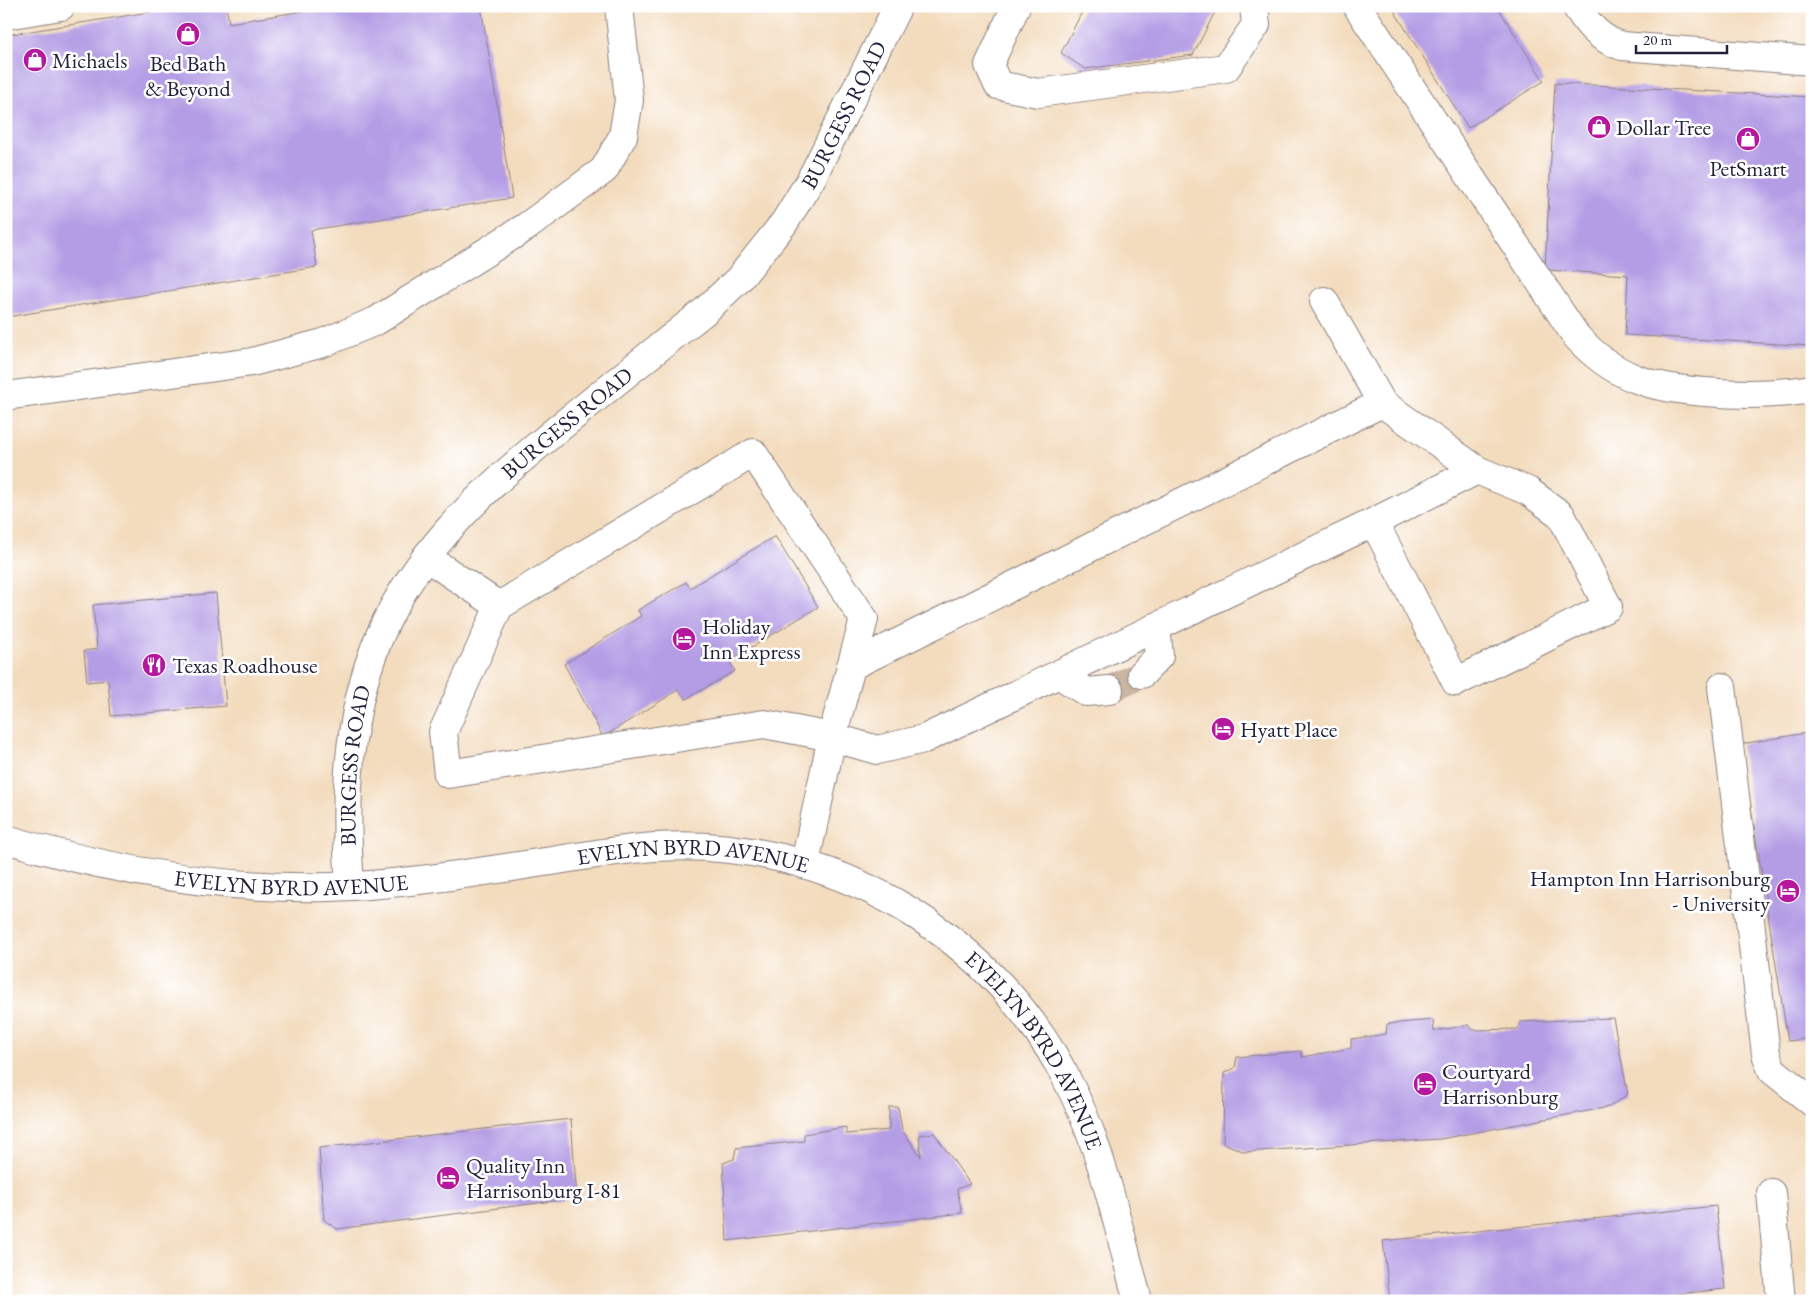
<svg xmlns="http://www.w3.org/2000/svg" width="1818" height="1307" viewBox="0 0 1818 1307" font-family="'EB Garamond',serif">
  <rect width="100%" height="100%" fill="#fff"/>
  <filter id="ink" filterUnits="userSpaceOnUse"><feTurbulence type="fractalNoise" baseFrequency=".02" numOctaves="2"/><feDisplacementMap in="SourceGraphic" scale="10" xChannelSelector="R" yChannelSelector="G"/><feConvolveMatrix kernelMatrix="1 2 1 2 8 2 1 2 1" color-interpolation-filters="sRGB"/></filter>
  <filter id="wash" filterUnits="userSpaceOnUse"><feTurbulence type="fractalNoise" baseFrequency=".0096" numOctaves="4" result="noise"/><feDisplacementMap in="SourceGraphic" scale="20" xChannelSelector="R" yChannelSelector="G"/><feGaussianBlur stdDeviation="1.12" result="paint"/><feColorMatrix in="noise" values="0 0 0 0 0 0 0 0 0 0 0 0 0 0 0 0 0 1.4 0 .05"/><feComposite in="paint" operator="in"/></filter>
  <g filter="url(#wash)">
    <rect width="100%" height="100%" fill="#f3dbbd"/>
    <g id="blocks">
      <path fill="#b49de5" d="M187 6H226L229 23 335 6H481L512 198 311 230 317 267 6 317V35Z
        M1085 6H1218L1193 55 1085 69 1061 53Z
        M1391 6H1497L1544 81 1468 128Z
        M1555 83 1812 97V346L1625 335 1628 275 1545 270Z
        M775 536 818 607 729 661 735 671 686 699 678 690 603 737 564 664 641 616 638 610 686 582 690 588Z
        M216 593 226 706 111 716 108 680 87 682 84 651 97 649 93 605Z
        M1812 732V1038L1788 1041 1741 744Z
        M1613 1018 1628 1094 1609 1107 1440 1139 1245 1152 1223 1143 1224 1073 1235 1068 1237 1057 1301 1051 1302 1057 1351 1048V1039L1386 1034 1387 1024 1433 1020 1434 1031 1469 1025 1473 1030 1518 1029 1520 1022Z
        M889 1107H898L902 1130 921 1157 919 1135 934 1133 970 1184 957 1189 962 1213 727 1241 723 1163 734 1159 736 1148 804 1141V1134L846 1127V1134L889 1130Z
        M571 1119 577 1198 337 1229 324 1220 319 1148Z
        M1716 1206 1725 1289 1610 1301H1390L1383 1241Z"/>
    </g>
  </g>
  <g filter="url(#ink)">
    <use href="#blocks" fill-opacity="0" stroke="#8a7e7c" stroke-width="1"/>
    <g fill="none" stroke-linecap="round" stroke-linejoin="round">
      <path stroke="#c9b6a3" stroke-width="28" stroke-dasharray="28 14" stroke-linecap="butt" d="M1109 690 1142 674"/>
      <g stroke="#8a7e7c" stroke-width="30">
        <g id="minor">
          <path d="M1016 6 989 65 998 85 1038 93 1226 68 1256 25 1254 6"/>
          <path d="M1357 6 1576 336C1614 378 1651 388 1705 392 1741 395 1776 395 1812 389"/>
          <path d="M1576 6C1589 26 1599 39 1622 46L1812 61"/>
          <path d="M6 15 61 6"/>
          <path d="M6 396 252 362 323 343 376 321 526 227 604 170 623 136 629 100 619 6"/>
          <path d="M1374 522 1477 470"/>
          <path d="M426 557 499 606"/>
          <path d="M851 666 1382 403"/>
          <path d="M1059 674 1086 692 1109 690"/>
          <path d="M1142 674 1159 656 1156 627"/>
          <path d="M1722 687 1766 1054 1772 1070 1812 1102"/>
          <path id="s1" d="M6 839C110 870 221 890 330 887 406 885 483 871 558 860 591 855 623 849 655 847 830 836 1000 935 1074 1094 1105 1159 1119 1232 1138 1301"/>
          <path d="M805 863 832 737 764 724 448 774 443 732 499 606 753 453 864 619 832 737 877 750 924 739 1374 522 1456 682 1608 607 1561 515 1528 491 1477 470 1382 403 1324 301"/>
          <path id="s2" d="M350 886C344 802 346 719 378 640 417 544 497 478 575 415 618 380 662 345 705 311L739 279 784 223 811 179 898 6"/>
          <path d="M1771 1193 1781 1301"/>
        </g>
      </g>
      <use href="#minor" stroke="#fff" stroke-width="28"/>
    </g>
  </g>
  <defs>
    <g id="shop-disc" transform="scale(1.25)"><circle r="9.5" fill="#b5179e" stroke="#fff"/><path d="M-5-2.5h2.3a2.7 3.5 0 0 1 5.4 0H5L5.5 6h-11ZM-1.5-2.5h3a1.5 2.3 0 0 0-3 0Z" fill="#fff"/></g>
    <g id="hotel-disc" transform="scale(1.25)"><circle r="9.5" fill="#b5179e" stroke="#fff"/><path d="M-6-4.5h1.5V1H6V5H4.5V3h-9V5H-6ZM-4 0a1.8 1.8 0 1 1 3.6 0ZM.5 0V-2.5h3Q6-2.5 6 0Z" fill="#fff"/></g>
    <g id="restaurant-disc" transform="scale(1.25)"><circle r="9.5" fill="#b5179e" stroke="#fff"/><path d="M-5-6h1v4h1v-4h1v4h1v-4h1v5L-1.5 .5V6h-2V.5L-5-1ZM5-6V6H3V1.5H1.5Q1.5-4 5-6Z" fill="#fff"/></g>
  </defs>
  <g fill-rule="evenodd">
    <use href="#shop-disc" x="188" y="34"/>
    <use href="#shop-disc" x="35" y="60"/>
    <use href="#shop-disc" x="1599" y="127"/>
    <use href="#shop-disc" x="1748" y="139"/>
    <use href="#hotel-disc" x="684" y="639"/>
    <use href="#restaurant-disc" x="154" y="665"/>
    <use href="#hotel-disc" x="1223" y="729"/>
    <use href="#hotel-disc" x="1788" y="891"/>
    <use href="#hotel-disc" x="1425" y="1084"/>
    <use href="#hotel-disc" x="448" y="1178"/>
  </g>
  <g text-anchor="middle" stroke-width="5" stroke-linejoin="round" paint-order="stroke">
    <g font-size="22" fill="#22223b" stroke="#fff" text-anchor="start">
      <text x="52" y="68">Michaels</text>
      <text x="188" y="71" text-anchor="middle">Bed Bath<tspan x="188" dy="25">&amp; Beyond</tspan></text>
      <text x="1616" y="135">Dollar Tree</text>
      <text x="1748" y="176" text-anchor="middle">PetSmart</text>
      <text x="702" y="634">Holiday<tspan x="702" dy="25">Inn Express</tspan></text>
      <text x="172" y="673">Texas Roadhouse</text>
      <text x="1240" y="737">Hyatt Place</text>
      <text x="1770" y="886" text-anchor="end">Hampton Inn Harrisonburg<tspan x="1770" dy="25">- University</tspan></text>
      <text x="1442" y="1079">Courtyard<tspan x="1442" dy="25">Harrisonburg</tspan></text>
      <text x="466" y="1173">Quality Inn<tspan x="466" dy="25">Harrisonburg I-81</tspan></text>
    </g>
    <g font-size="22" fill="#22223b" stroke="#fff">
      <text dy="8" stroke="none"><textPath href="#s2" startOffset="961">BURGESS ROAD</textPath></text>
      <text dy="8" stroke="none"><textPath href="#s2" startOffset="541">BURGESS ROAD</textPath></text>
      <text dy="8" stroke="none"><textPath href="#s2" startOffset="121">BURGESS ROAD</textPath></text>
      <text dy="8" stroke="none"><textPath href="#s1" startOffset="695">EVELYN BYRD AVENUE</textPath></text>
      <text dy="8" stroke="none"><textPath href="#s1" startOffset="290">EVELYN BYRD AVENUE</textPath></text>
      <text dy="8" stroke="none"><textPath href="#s1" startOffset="1114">EVELYN BYRD AVENUE</textPath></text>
    </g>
  </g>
  <rect width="1818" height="1307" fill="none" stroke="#fff" stroke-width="25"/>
  <path d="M1636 45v8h91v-8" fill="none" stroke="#22223b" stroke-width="2.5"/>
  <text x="1643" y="45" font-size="15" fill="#22223b" stroke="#ffffff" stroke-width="4" paint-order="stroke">20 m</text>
</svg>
